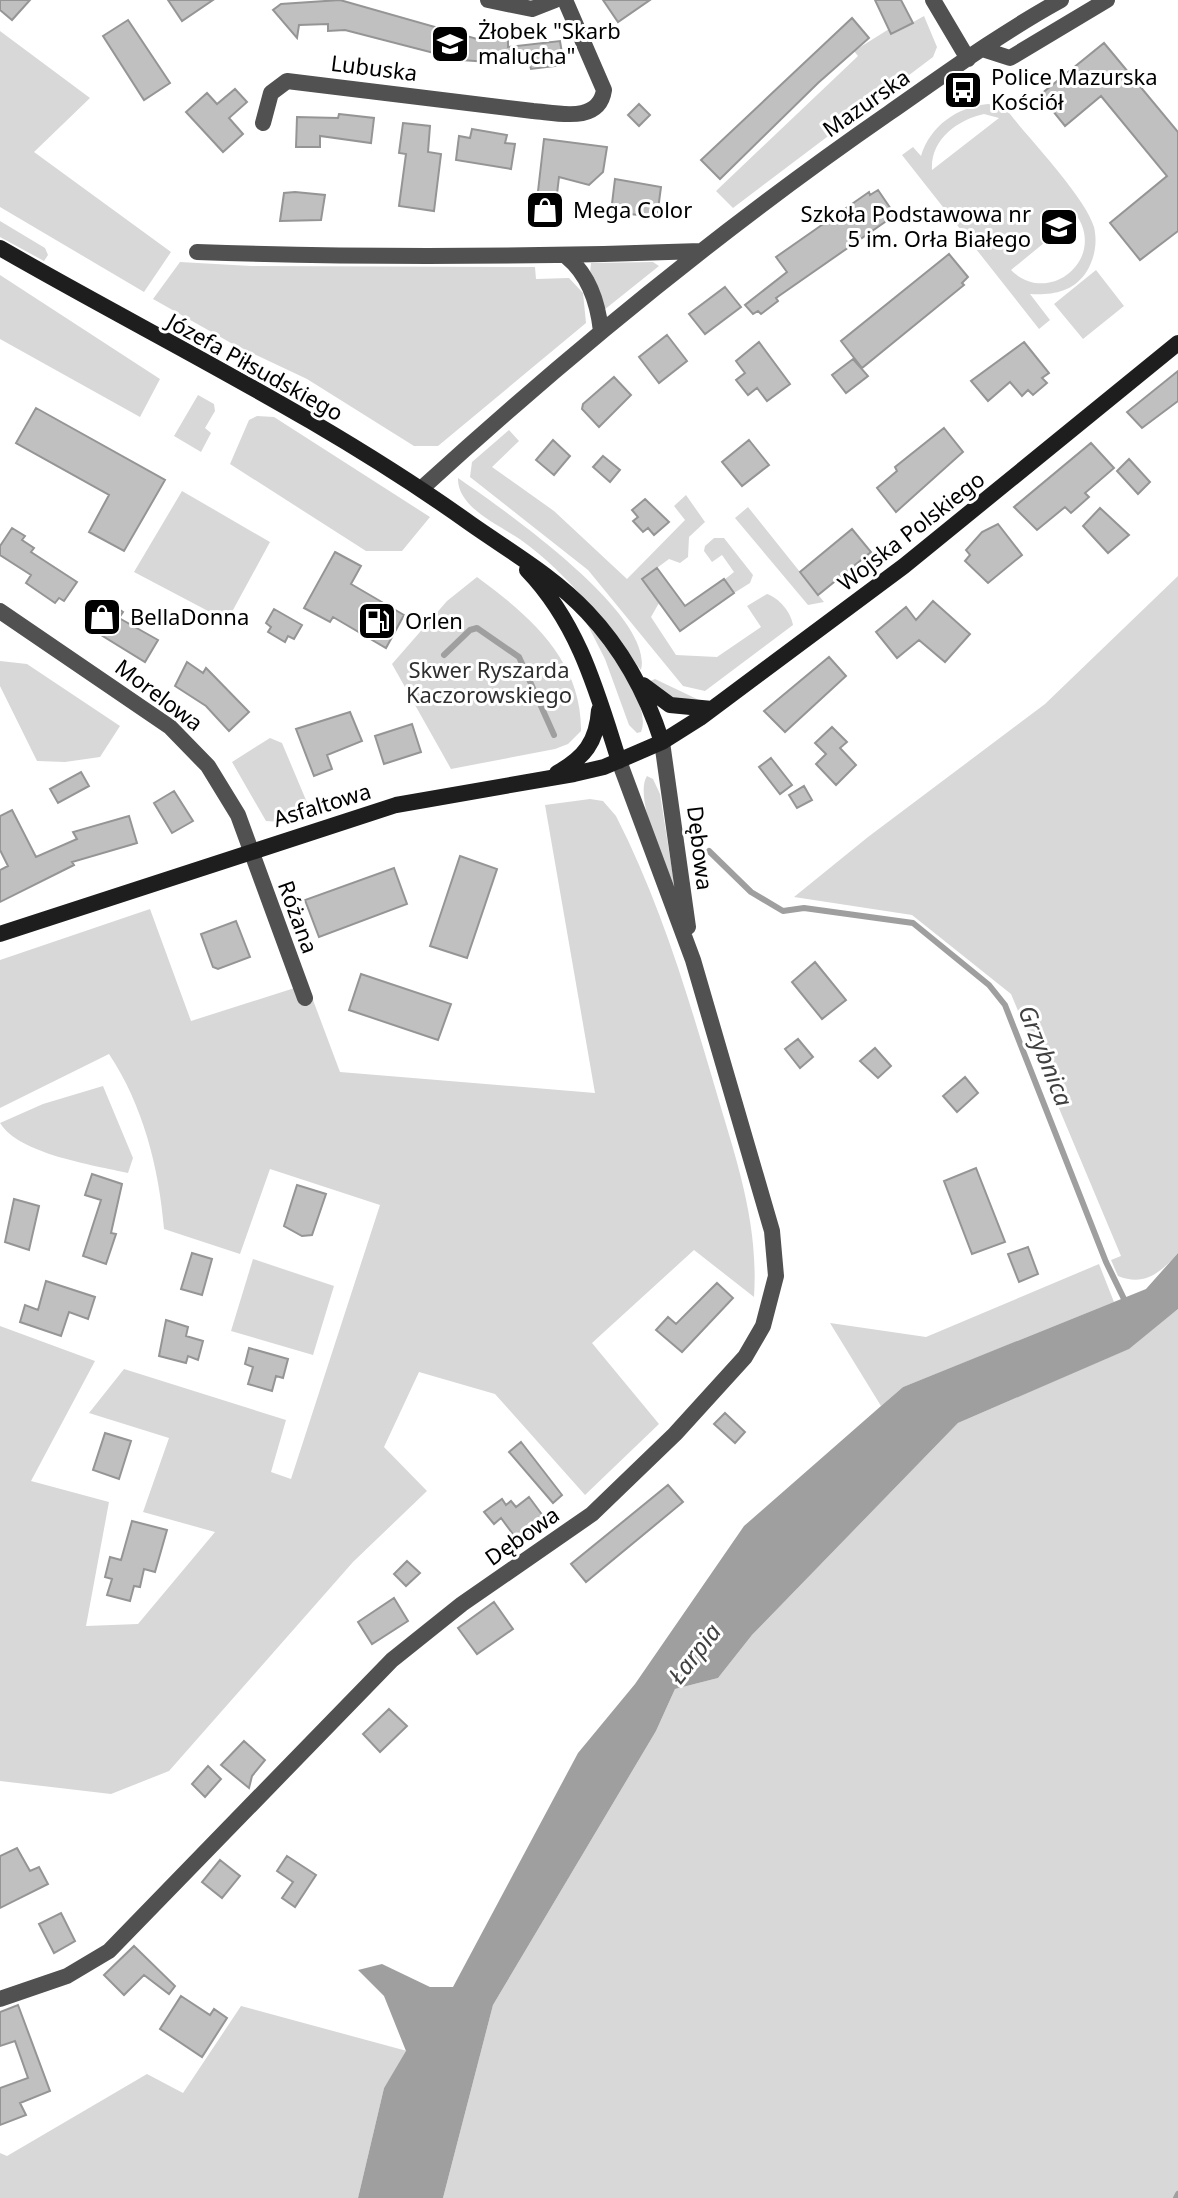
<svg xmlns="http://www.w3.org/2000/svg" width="1178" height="2198" viewBox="0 0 1178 2198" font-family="'Noto Sans',sans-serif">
  <rect width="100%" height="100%" fill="#fff"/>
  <path fill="#d8d8d8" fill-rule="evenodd" d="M924 16 937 47 933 57 733 208 716 191 858 56 854 51 889 29 892 34Z
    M0 31 90 98 34 152 171 252 144 292 0 207Z
    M988 104 1000 106 1010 114C1031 141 1085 197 1094 227 1098 244 1094 261 1085 274 1071 293 1051 295 1030 294L1050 320 1039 329 902 155 913 147 921 156C930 126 957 107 988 104ZM984 114 999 118 932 170C930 140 957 120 984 114ZM1077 216C1106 260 1048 307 1011 270Z
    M0 221 45 248 48 255 44 261 0 237Z
    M180 262 251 266 535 267 536 279 569 278 583 293 586 323 438 446H414L307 379 231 343 153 299Z
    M653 262 659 266 604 310 590 273 591 263Z
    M1096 270 1124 306 1083 339 1054 304Z
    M0 275 160 379 140 417 0 339Z
    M198 395 214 404 215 411 205 428 211 433 201 452 174 436Z
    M257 416 274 417 430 517 402 551H366L230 464 249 420Z
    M509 430 519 441 492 467 554 511 627 579 685 520 674 506 686 495 705 522 689 537 688 557 680 563 669 559 642 579 659 603 651 617 676 655 717 657 761 627 747 606 767 594C779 598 791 612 793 625L705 691 683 686 588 570 470 477 472 462Z
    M458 478C500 507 655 614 641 670 604 623 570 575 521 540 500 525 457 508 458 478Z
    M182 491 270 542 227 621 134 572Z
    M748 507 824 602 808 605 735 518Z
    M714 538H724L753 575 750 583 734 593 724 580 734 572 722 555 712 562 704 551 705 546Z
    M1178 576V1253C1161 1272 1145 1287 1118 1276L1111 1260 1121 1256 1011 994 912 915 794 897 868 837 1045 704Z
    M477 577C529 615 582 660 581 731L568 744 555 749 451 769 392 664 447 601Z
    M579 608C597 634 654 701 641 732L637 733 629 725 605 659Z
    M0 661 27 664 120 726 100 757 65 762 37 761 0 686Z
    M655 679 699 700 675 701 650 681Z
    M270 738 282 743 311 812 281 822 266 821 232 762Z
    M647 776 653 779 660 794 676 895C667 871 633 797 647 776Z
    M590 799 603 801 616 816C660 902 687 993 714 1084 735 1157 759 1220 754 1297L694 1250 592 1343 659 1424 585 1495 495 1394 419 1372 384 1447 427 1491 353 1562 169 1771 111 1794 0 1781V1326L95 1361 31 1481 109 1502 86 1626 138 1624 215 1532 143 1512 169 1438 89 1413 124 1369 286 1420 271 1472 291 1479 380 1205 270 1169 240 1254 164 1229C159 1168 143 1105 109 1054L0 1108V960L150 909 191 1021 307 984 340 1072 595 1093 545 805Z
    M103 1086 133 1158 128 1173C93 1165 19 1154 0 1123L43 1104Z
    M253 1259 334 1286 313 1355 231 1331Z
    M1099 1264 1114 1302 903 1387 881 1406 830 1323 926 1337Z
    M1178 1309V2198H443L493 2005 656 1731 675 1689 718 1678 752 1635 958 1423 1128 1349Z
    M241 2006 407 2051 384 2088 358 2198H0V2153L7 2156 147 2074 183 2093Z"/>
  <path fill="#9f9f9f" d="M1178 1253V1309L1129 1349 958 1423 752 1635 718 1678 675 1689 656 1731 493 2005 443 2198H358L384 2088 406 2051 384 1996 358 1970 382 1964 430 1987H453L578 1753 635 1684 744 1526 881 1406 903 1387 1146 1289Z"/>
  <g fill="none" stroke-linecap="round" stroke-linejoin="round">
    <path stroke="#9f9f9f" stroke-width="6" d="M444 655 470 630 477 628 519 657 554 735
      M709 851 751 892 783 911 804 908 913 923 989 985 1005 1005 1106 1262 1126 1303
      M1176 2198 1178 2194"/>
  </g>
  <path fill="#c0c0c0" stroke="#959595" stroke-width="2" d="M0 0H30L12 20 0 10Z
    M168 0H213L182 21Z
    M340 0 484 41V37L508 39V47L560 41 564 65 531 69 530 65 461 60 345 30 328 31V24L299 25 297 38 273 10 281 4Z
    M603 0H650L618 22Z
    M875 0H901L913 23 891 34Z
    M852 18 869 38 818 83 720 179 701 160Z
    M128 20 170 83 144 100 103 36Z
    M1104 43 1178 132V231L1140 260 1110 223 1167 176 1101 96 1065 126 1040 95Z
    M235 89 247 102 229 118 243 134 223 152 186 112 207 93 217 104Z
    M639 104 650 115 639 126 628 115Z
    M339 114 374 118 371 143 320 136V147H296L297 117 338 118Z
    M403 123 430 126 428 152 441 154 434 211 399 206 406 154 399 153Z
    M472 129 507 135 505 143 515 144 511 169 456 160 459 136 470 138Z
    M544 139 607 147 603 172 589 185 559 177 553 228 534 226Z
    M615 179 661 187 657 217 611 212Z
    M878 190 895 215 776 298 778 301 761 314 758 311 753 314 745 305 787 272 776 257 869 192 870 195Z
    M295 192 325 195 321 220 280 221 284 193Z
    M949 254 968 277 962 283 964 285 862 368 841 341Z
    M725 287 741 307 705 334 689 314Z
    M667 335 687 361 659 383 639 357Z
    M759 342 790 384 767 401 757 388 748 395 736 380 745 373 736 361Z
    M1024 342 1049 373 1042 378 1047 383 1033 395 1028 390 1022 396 1010 382 988 401 971 381Z
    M853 359 868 376 846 393 832 375Z
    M1178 371V401L1142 428 1127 412Z
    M614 377 631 395 599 427 582 409 583 404Z
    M36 408 165 480 124 551 89 532 109 495 16 443Z
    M944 428 963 452 896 512 877 488 897 471 895 467Z
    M553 440 570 456 554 475 536 460Z
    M749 440 769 465 742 486 722 462Z
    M1091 443 1114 468 1085 493 1089 497 1071 513 1065 507 1037 530 1014 507Z
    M603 456 620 470 610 482 593 467Z
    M1129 459 1150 482 1138 494 1117 471Z
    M645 499 669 522 654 535 648 528 643 532 633 521 638 517 632 510Z
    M1100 508 1129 535 1108 553 1083 526Z
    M998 524 1022 555 988 583 965 561 970 555 966 550 982 532Z
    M12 528 25 536 22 540 34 548 31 552 77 582 64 601 59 598 55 603 26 583 31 575 0 555V546Z
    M852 529 871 552 818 595 800 572Z
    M335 552 361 566 351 584 404 615 386 648 333 617 330 622 304 608Z
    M657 568 685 606 724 579 734 593 680 631 642 579Z
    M106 600 123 612 119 618 158 640 145 662 88 627Z
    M933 601 970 634 945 662 919 640 897 658 876 632 906 607 916 620Z
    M274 609 302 625 294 639 288 636 285 642 268 632 271 627 266 623Z
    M829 657 846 676 785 732 764 711Z
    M187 662 203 673 206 668 249 712 229 731 206 706 175 686Z
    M350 712 362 741 327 755 332 769 314 776 296 729Z
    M412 724 421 752 384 764 375 736Z
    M832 727 847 742 840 748 856 765 836 785 816 764 826 754 815 743Z
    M771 758 792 785 780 794 759 767Z
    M81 772 89 786 58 803 50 789Z
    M804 786 812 800 797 808 789 795Z
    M174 791 193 821 172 833 154 803Z
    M12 810 36 857 77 839 73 832 129 816 137 843 72 862 74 865 0 902V870L8 866 0 850V816Z
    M460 856 497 869 467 958 430 946Z
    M394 868 407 904 319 937 305 900Z
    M236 921 250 957 218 969 213 967 201 934Z
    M815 962 846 1000 822 1019 792 982Z
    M361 974 451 1004 438 1040 349 1010Z
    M798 1039 813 1057 800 1068 785 1049Z
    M875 1048 891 1066 878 1078 860 1061Z
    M965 1077 978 1093 957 1112 943 1096Z
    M976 1168 1005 1242 972 1254 944 1181Z
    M92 1174 122 1184 111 1233 116 1234 106 1264 83 1256 101 1200 85 1195Z
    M297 1185 326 1194 312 1235 302 1236 284 1226Z
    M14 1199 39 1206 29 1250 5 1242Z
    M1028 1247 1038 1274 1019 1282 1008 1254Z
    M192 1253 212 1259 202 1295 181 1289Z
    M46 1281 95 1297 88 1319 69 1312 61 1336 20 1322 25 1305 38 1310Z
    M717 1283 733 1298 682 1352 656 1330 668 1317 676 1324Z
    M166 1320 188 1327 186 1336 203 1341 198 1360 188 1356 186 1363 159 1356Z
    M249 1348 288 1359 283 1378 276 1376 272 1391 248 1384 253 1367 245 1364Z
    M725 1413 745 1432 735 1443 714 1424Z
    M105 1433 131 1441 119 1479 93 1470Z
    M521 1442 562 1495 553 1503 509 1452Z
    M668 1485 683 1502 586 1582 571 1564Z
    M529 1497 546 1520 518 1541 501 1518 494 1524 484 1512 502 1499 506 1505 511 1501 516 1507Z
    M132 1521 167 1530 155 1572 144 1569 140 1587 134 1586 130 1601 107 1595 112 1579 105 1577 110 1557 121 1560Z
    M407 1561 420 1573 406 1586 394 1574Z
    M394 1598 408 1621 372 1644 358 1622Z
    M494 1602 513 1629 477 1654 458 1628Z
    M389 1709 407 1726 380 1752 363 1734Z
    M244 1741 265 1760 252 1776 249 1788 221 1765Z
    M208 1766 221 1779 205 1797 192 1784Z
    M17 1848 30 1871 39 1867 48 1884 0 1908V1856Z
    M287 1856 316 1875 295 1907 282 1898 293 1882 277 1871Z
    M220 1860 240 1876 222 1898 202 1882Z
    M61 1913 75 1941 54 1953 39 1924Z
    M134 1946 175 1986 169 1994 144 1975 124 1995 104 1975Z
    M181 1996 210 2015 214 2009 227 2018 202 2057 160 2029Z
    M18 2005 50 2091 20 2103 26 2115 0 2125V2088L28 2078 15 2041 0 2046V2012Z"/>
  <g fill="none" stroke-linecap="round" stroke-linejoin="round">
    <path stroke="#515151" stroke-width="16" d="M488 0 532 9 555 0
      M933 0 968 59
      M982 49 1010 58 1107 0
      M263 123 271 93 287 81 533 111C558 113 599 124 604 90L565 0
      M197 252C365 258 532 257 701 251
      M567 257C589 275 598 304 601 331
      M421 489C569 354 724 227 889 113 945 74 1001 33 1061 0
      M0 611 170 727 208 766 238 815 305 998
      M662 742 688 927
      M0 1999 67 1976 109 1951 392 1660 462 1604 592 1514 675 1434 745 1357 763 1326 776 1276 772 1231 693 960 619 761"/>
    <path stroke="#1e1e1e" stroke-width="16" d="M0 248C158 339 323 418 471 524 511 552 553 576 587 612 623 650 646 692 662 742
      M527 570C579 624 597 692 619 761
      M643 685 670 705 712 709
      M557 773C584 758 597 742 599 710
      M0 934 396 805 574 774 604 767 662 742 700 718 904 566 1178 343"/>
  </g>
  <defs>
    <g id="school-square" transform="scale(2)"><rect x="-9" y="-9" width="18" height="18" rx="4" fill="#000" stroke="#fff"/><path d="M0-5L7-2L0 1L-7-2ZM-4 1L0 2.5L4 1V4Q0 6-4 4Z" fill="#fff"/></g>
    <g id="bus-square" transform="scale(2)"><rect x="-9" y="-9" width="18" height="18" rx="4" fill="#000" stroke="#fff"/><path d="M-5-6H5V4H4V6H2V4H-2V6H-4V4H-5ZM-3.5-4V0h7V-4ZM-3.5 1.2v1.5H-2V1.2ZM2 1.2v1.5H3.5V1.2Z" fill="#fff"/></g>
    <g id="shop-square" transform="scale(2)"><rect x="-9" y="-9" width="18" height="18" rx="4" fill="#000" stroke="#fff"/><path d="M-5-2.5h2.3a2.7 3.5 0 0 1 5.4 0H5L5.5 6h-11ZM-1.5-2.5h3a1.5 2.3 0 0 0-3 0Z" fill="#fff"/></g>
    <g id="fuel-square" transform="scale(2)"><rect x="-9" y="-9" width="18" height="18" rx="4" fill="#000" stroke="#fff"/><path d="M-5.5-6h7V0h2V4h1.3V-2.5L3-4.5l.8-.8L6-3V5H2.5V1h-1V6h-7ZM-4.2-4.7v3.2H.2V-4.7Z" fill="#fff"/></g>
  </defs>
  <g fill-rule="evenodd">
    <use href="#school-square" x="450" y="44"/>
    <use href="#bus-square" x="963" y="90"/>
    <use href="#shop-square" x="545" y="210"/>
    <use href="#school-square" x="1059" y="227"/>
    <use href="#shop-square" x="102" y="617"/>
    <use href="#fuel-square" x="377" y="621"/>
  </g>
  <g text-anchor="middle" stroke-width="6" stroke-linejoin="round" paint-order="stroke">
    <g font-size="22" fill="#000" stroke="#fff" text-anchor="start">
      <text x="478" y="39">Żłobek "Skarb<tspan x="478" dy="25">malucha"</tspan></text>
      <text x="991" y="85">Police Mazurska<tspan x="991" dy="25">Kościół</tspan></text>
      <text x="573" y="218">Mega Color</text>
      <text x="1031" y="222" text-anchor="end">Szkoła Podstawowa nr<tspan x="1031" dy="25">5 im. Orła Białego</tspan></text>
      <text x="130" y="625">BellaDonna</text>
      <text x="405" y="629">Orlen</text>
    </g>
    <g font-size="22" fill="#000" stroke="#fff">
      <text transform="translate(374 68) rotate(7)" y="8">Lubuska</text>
      <text transform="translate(866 103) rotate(-35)" y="8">Mazurska</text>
      <text transform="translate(255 367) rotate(29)" y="8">Józefa Piłsudskiego</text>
      <text transform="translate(911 531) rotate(-38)" y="8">Wojska Polskiego</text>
      <text transform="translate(159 695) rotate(37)" y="8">Morelowa</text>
      <text transform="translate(322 805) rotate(-17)" y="8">Asfaltowa</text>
      <text transform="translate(700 848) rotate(83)" y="8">Dębowa</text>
      <text transform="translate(298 917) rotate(70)" y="8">Różana</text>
      <text transform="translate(522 1536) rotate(-35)" y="8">Dębowa</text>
    </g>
    <g font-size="22" fill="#2f2f2f" stroke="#fff">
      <text x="489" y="678">Skwer Ryszarda<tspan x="489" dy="25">Kaczorowskiego</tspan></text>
    </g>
    <g font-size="24" font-style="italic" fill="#404040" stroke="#fff">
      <text transform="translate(1045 1056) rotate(68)" y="8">Grzybnica</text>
      <text transform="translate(695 1654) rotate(-52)" y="8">Łarpia</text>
    </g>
  </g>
</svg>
